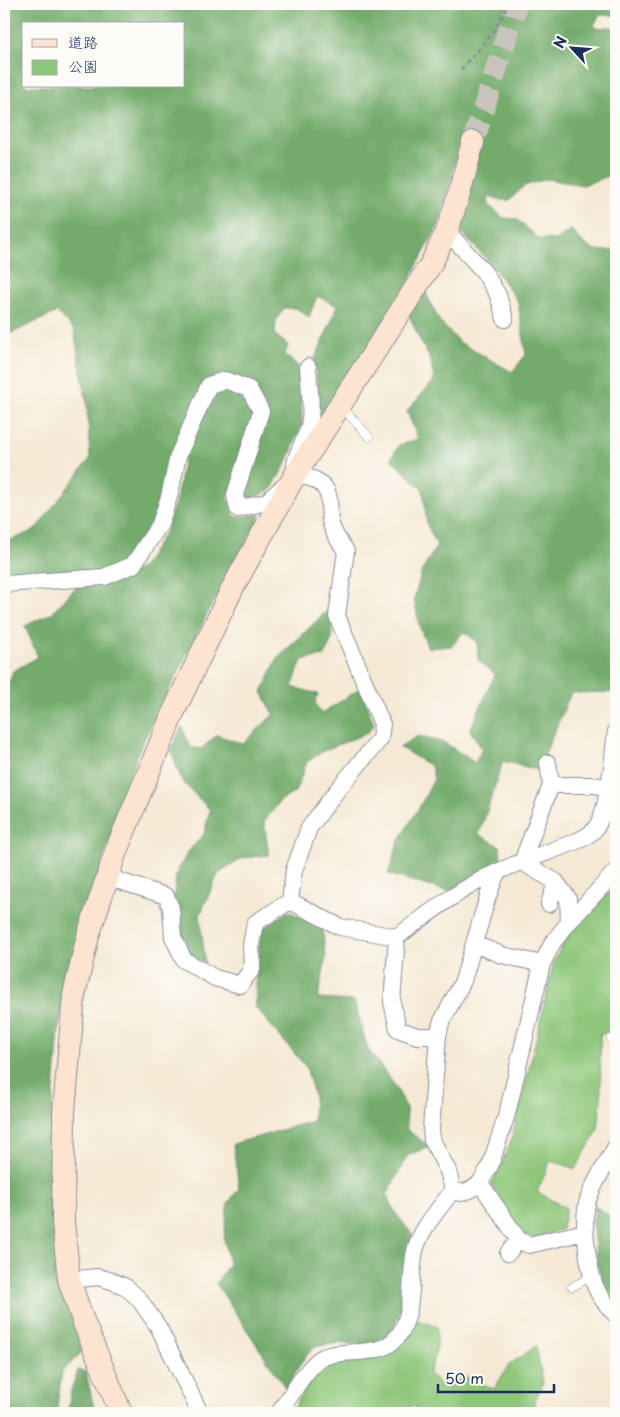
<svg xmlns="http://www.w3.org/2000/svg" width="620" height="1417" viewBox="0 0 620 1417" font-family="'Playpen Sans','Klee One',sans-serif">
  <rect width="100%" height="100%" fill="#fdfcf7"/>
  <filter id="ink" filterUnits="userSpaceOnUse"><feTurbulence type="fractalNoise" baseFrequency=".02" numOctaves="2"/><feDisplacementMap in="SourceGraphic" scale="10" xChannelSelector="R" yChannelSelector="G"/><feConvolveMatrix kernelMatrix="1 2 1 2 8 2 1 2 1" color-interpolation-filters="sRGB"/></filter>
  <filter id="wash" filterUnits="userSpaceOnUse"><feTurbulence type="fractalNoise" baseFrequency=".0096" numOctaves="4" result="noise"/><feDisplacementMap in="SourceGraphic" scale="20" xChannelSelector="R" yChannelSelector="G"/><feGaussianBlur stdDeviation="1.12" result="paint"/><feColorMatrix in="noise" values="0 0 0 0 0 0 0 0 0 0 0 0 0 0 0 0 0 1.4 0 .05"/><feComposite in="paint" operator="in"/></filter>
  <g filter="url(#wash)">
    <rect width="100%" height="100%" fill="#f5e9d4"/>
    <path fill="#8ec67a" stroke="#547a6c" d="M616 884V967L614 969 616 972V1032L600 1034 601 1100 598 1130 575 1169 551 1160 537 1192 566 1208 562 1229 535 1238 524 1236 491 1186 510 1144 532 1057 554 961 569 933Z
      M416 1320 437 1326V1346L429 1375 445 1388 465 1376 494 1389 509 1365 536 1346 543 1383 534 1403 540 1413H418L415 1406 391 1413H292L302 1393 326 1364C351 1362 382 1362 402 1344 408 1339 412 1327 416 1320Z"/>
    <path fill="#72ab6a" stroke="#466d64" fill-rule="evenodd" d="M4 4H616V15H599L593 28 610 27 616 28V165L606 177 583 185 546 179 524 186 510 200H500L489 196 488 205 504 218 517 219 539 239 555 240 571 230C589 249 589 252 616 250V679L613 692 571 693 538 770 503 761 479 835 500 846 501 863 449 892 388 874 399 841 424 799 434 779 431 766 399 747 418 736 445 743 475 763 482 749 470 730 495 674 478 660 477 641 463 632 452 646 428 648 420 628 414 599 422 571 437 545 427 525 423 490 391 459 399 445 418 439 407 411 434 381 431 361 420 340 409 315 425 291 440 322 459 342 512 372 526 355 518 302 491 264 463 234 456 225 483 139 462 134 439 224 393 311 315 427 317 380 314 361 338 306 317 296 309 317 296 308H284L276 320 275 335 288 345 285 355 300 368 302 424 287 462 271 490 244 502 242 495 268 413 253 385 207 378 162 498 153 524 129 560 102 572 4 579V543L35 530 90 459 87 404 74 330 57 312 12 333 4 328ZM24 24H184V86H24Z
      M229 387 245 397 256 415 228 498 235 517 261 514 206 616 138 752 78 939 60 1019 52 1112 53 1198 58 1274 82 1352 62 1372 58 1397 57 1413H4V697L13 671 38 657 25 626 52 613 76 587 107 584 143 567 165 532 176 500 184 458 213 392Z
      M330 608 332 638 325 656 302 660 292 687 318 694 315 703 321 714 361 688 374 725 367 733 325 750 307 762 295 792 280 801 264 822 269 855 243 858 218 874 200 915 205 963 189 957 178 937 174 898 176 874 188 852 204 834 210 810 182 781 171 750 182 726 190 747 201 749 217 735 243 744 274 714 262 692 277 659Z
      M288 911 322 927 326 957 318 999 354 1001 368 1049 396 1087 406 1108 407 1130 429 1146 407 1156 387 1195 396 1214 413 1235 401 1309 391 1334 376 1344 340 1343 315 1346 302 1361 286 1389 216 1283 229 1264 224 1239 228 1204 239 1188 233 1144 313 1121 314 1096 306 1067 256 1008 255 983 259 958V946L263 929Z
      M595 1206 616 1220V1302L603 1286 597 1262 593 1228Z
      M78 1370 86 1372 95 1413H68L71 1390Z"/>
  </g>
  <g filter="url(#ink)">
    <g fill="none" stroke-linecap="round" stroke-linejoin="round">
      <path stroke="#c9c4bc" stroke-width="22" stroke-dasharray="22 11" stroke-linecap="butt" d="M473 142 517 4"/>
      <g stroke="#888c99" stroke-width="9">
        <path id="lane" d="M342 407 369 437
          M611 1039H616
          M572 1287 592 1276"/>
      </g>
      <g stroke="#888c99" stroke-width="18">
        <path id="street" d="M447 231 484 272 498 295 505 319
          M295 466C296 451 306 440 309 426 313 407 309 386 308 367
          M295 475C311 477 327 481 329 500 330 507 329 514 330 520 332 532 339 541 346 551L337 616 382 724 380 739 338 789 309 828 294 870 290 901 340 927 397 937C429 913 461 888 497 872 521 861 547 853 572 843 580 840 590 836 595 829 609 811 613 755 616 731
          M4 584 104 577 133 565 160 524 169 497 178 456 209 385 225 380 249 389 261 411 235 495 238 509 266 502 284 486
          M548 763 551 785 522 862 556 882 568 898 569 922
          M551 785H595L608 788
          M497 872 488 896 463 981 441 1023 438 1036 431 1129 432 1140 448 1171 453 1190 461 1193 470 1190 480 1183 490 1166 507 1114 542 964 553 942 569 922 616 871
          M107 877 166 896 171 908 173 937 184 960 215 978 240 985 252 969 251 945 255 923 290 901
          M549 904 556 882
          M397 937 392 1002 398 1029 417 1036H438
          M474 944 502 955 542 964
          M616 1146C607 1164 594 1181 588 1200 581 1222 588 1275 599 1294 604 1302 610 1309 616 1315
          M480 1183 519 1240 529 1245 585 1232
          M508 1253 519 1240
          M69 1280 98 1277 112 1281 126 1287 139 1299 159 1328 200 1413
          M279 1413C288 1400 309 1363 323 1357 348 1347 379 1360 398 1336 415 1313 409 1278 415 1251 420 1229 440 1208 453 1190"/>
      </g>
      <g stroke="#888c99" stroke-width="24">
        <path id="secondary" d="M121 1413 84 1323 69 1280 63 1222 64 1112 74 995 88 936 116 851 173 713 233 587 295 475 431 264 447 231 459 194 473 142"/>
      </g>
      <path stroke="#888c99" stroke-width="2.5" stroke-dasharray="4 4" stroke-linecap="butt" d="M461 69 483 45 497 26 508 4"/>
      <use href="#lane" stroke="#fff" stroke-width="8"/>
      <use href="#street" stroke="#fff" stroke-width="16"/>
      <use href="#secondary" stroke="#fde4d0" stroke-width="22"/>
    </g>
  </g>
  <rect width="620" height="1417" fill="none" stroke="#fdfcf7" stroke-width="20"/>
  <rect x="22" y="22" width="162" height="65" fill="#fdfcf7" stroke="#a3aaba"/>
  <rect x="32" y="39" width="25" height="8" fill="#fde4d0" stroke="#a3aaba"/>
  <text x="68" y="48" font-size="15" fill="#1b2f5e">道路</text>
  <rect x="32" y="60" width="25" height="15" fill="#8ec67a" stroke="#a3aaba"/>
  <text x="68" y="72" font-size="15" fill="#1b2f5e">公園</text>
  <g transform="translate(572 48) rotate(296)" stroke="#fdfcf7" stroke-width="4" paint-order="stroke">
  <path d="M0-4L9 19L0 12L-9 19Z" fill="#1b2f5e"/>
  <text y="-8" font-size="14" font-weight="bold" text-anchor="middle" fill="#1b2f5e">N</text>
  </g>
  <path d="M438 1384v8h116v-8" fill="none" stroke="#1b2f5e" stroke-width="2.5"/>
  <text x="445" y="1384" font-size="15" fill="#1b2f5e" stroke="#fdfcf7" stroke-width="4" paint-order="stroke">50 m</text>
</svg>
